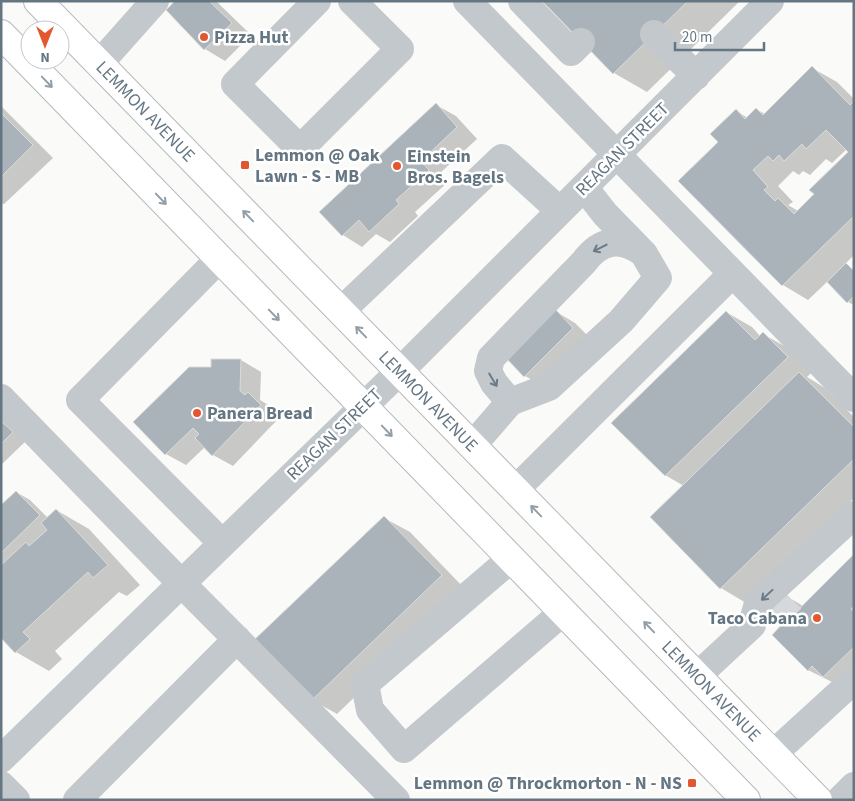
<svg xmlns="http://www.w3.org/2000/svg" width="855" height="801" viewBox="0 0 855 801" font-family="'Source Sans 3',sans-serif">
  <rect width="100%" height="100%" fill="#fafaf8"/>
  <path fill="#0003" fill-rule="evenodd" d="M177 1H216L251 35 225 61 205 49Z
    M543 1H740L647 92 614 73Z
    M812 68 837 82 854 99V255L845 264 854 270V305L848 302 828 281 808 300 783 285 680 181 720 142 736 111 748 118 756 109 765 114ZM847 149 850 152 816 195 798 211 788 205 793 202 778 186 793 171 799 175 803 171 810 175 826 159 832 163Z
    M436 105 456 116 477 139 440 173 448 182 415 212 418 216 390 242 376 234 362 247 343 235Z
    M1 106 53 158 4 204 1 203Z
    M555 311 575 323 592 340 545 387 525 376Z
    M726 312 752 327 760 336 763 334 788 348 812 372 807 377 825 388 854 417V498L746 603 721 588 651 517 684 486 665 475Z
    M241 360 261 372 260 400 268 405 280 417 233 466 213 455 205 447 186 465 166 454 212 369Z
    M1 416 26 441 1 465Z
    M16 492 30 500 48 518 56 510 89 529 140 585 127 596 119 592 55 651 62 659 49 671 16 652 1 636V507Z
    M384 518 410 532 466 590 337 714 312 700Z
    M854 556V678L844 688 808 670 786 622 788 597 803 606Z"/>
  <path fill="#aab3b9" stroke="#dcdcda" fill-rule="evenodd" d="M175 1H209L232 23 204 50 166 10Z
    M542 1H688L613 74Z
    M812 66 850 105 854 101V216L782 286 678 181 718 142 710 134 736 109 745 119 756 108 763 115ZM826 130 848 152 809 190 814 194 794 214 778 198 775 201 764 190 768 187 753 170 768 156 773 161 779 155 784 161 802 144 806 149Z
    M436 103 457 127 421 161 429 170 396 200 399 204 369 232 359 220 342 236 319 212Z
    M1 113 33 145 1 177Z
    M846 263 854 271V296L847 303 827 282Z
    M555 309 573 328 524 377 506 358Z
    M726 311 755 340 763 332 788 357 665 476 611 423Z
    M211 359H241L240 391 245 395 248 392 261 405 212 456 195 438 199 434 193 428 165 455 133 422 189 367H211Z
    M799 372 854 427V459L720 589 650 517Z
    M1 421 13 432 1 444Z
    M16 491 40 515 1 553V505Z
    M56 509 108 565 93 578 88 572 23 632 30 639 15 653 1 638V565L26 542 29 546 47 530 41 523Z
    M384 516 442 575 311 701 253 641Z
    M854 554V606L851 609 854 612V647L823 677 812 666 808 671 772 635 784 622 772 610 787 595 800 608Z"/>
  <g fill="none" stroke-linecap="round" stroke-linejoin="round">
    <path stroke="#d5d9db" stroke-width="28" stroke-dasharray="28 14" stroke-linecap="butt" d="M777 614 791 599"/>
    <g stroke="#b5babe" stroke-width="30">
      <g id="major">
        <path id="s1" d="M38 1 818 800"/>
        <path d="M1 34 746 800"/>
      </g>
    </g>
    <path stroke="#c3c8cc" stroke-width="28" d="M317 1 235 84 300 149 400 49 352 1
      M467 1 854 398
      M522 1 571 52 581 42
      M654 34 696 76
      M99 64 155 1
      M219 259 80 400 222 543
      M341 311 502 158 560 211
      M1 398 181 583 396 800
      M510 402 494 383 488 371 491 358 584 262C600 240 621 236 643 253
      M472 446 510 402 549 387 621 321 658 278 644 254 605 214 584 187
      M515 490 732 274
      M511 559 365 684 370 710 404 749 563 612
      M697 676 752 625 758 603 854 515
      M773 754 854 680
      M1 759 400 371 770 1
      M1 785 16 800
      M77 800 237 639
      M840 800 854 786"/>
    <use href="#major" stroke="#fff" stroke-width="28"/>
  </g>
  <defs><path id="oneway-shaft" d="M-6 0H5M1.5-3L5.5 0L1.5 3" fill="none" stroke-width="1.6" stroke-linecap="round" stroke-linejoin="round" transform="scale(1.25)"/></defs>
  <g stroke="#939fa8">
    <use href="#oneway-shaft" transform="translate(47 82) rotate(46)"/>
    <use href="#oneway-shaft" transform="translate(161 199) rotate(46)"/>
    <use href="#oneway-shaft" transform="translate(248 216) rotate(-134)"/>
    <use href="#oneway-shaft" transform="translate(274 315) rotate(46)"/>
    <use href="#oneway-shaft" transform="translate(361 332) rotate(-134)"/>
    <use href="#oneway-shaft" transform="translate(387 431) rotate(46)"/>
    <use href="#oneway-shaft" transform="translate(536 511) rotate(-134)"/>
    <use href="#oneway-shaft" transform="translate(649 627) rotate(-134)"/>
  </g>
  <g stroke="#6a7a87">
    <use href="#oneway-shaft" transform="translate(600 248) rotate(153)"/>
    <use href="#oneway-shaft" transform="translate(493 380) rotate(59)"/>
    <use href="#oneway-shaft" transform="translate(767 595) rotate(137)"/>
  </g>
  <g fill="#e4572e" stroke="#fff" stroke-width="2">
    <circle cx="204" cy="37" r="5"/>
    <rect x="240" y="160" width="10" height="10" rx="2.5"/>
    <circle cx="397" cy="166" r="5"/>
    <circle cx="197" cy="413" r="5"/>
    <circle cx="817" cy="618" r="5"/>
    <rect x="687" y="778" width="10" height="10" rx="2.5"/>
  </g>
  <g text-anchor="middle" stroke-width="5" stroke-linejoin="round" paint-order="stroke">
    <g font-size="18" font-weight="bold" fill="#657683" stroke="#fff" text-anchor="start">
      <text x="214" y="43">Pizza Hut</text>
      <text x="255" y="161">Lemmon @ Oak<tspan x="255" dy="21">Lawn - S - MB</tspan></text>
      <text x="407" y="162">Einstein<tspan x="407" dy="21">Bros. Bagels</tspan></text>
      <text x="207" y="419">Panera Bread</text>
      <text x="807" y="624" text-anchor="end">Taco Cabana</text>
      <text x="682" y="789" text-anchor="end">Lemmon @ Throckmorton - N - NS</text>
    </g>
    <g font-size="18" fill="#657683" stroke="#fff">
      <text dy="6" stroke="none"><textPath href="#s1" startOffset="154">LEMMON AVENUE</textPath></text>
      <text transform="translate(622 149) rotate(-45)" y="6">REAGAN STREET</text>
      <text dy="6" stroke="none"><textPath href="#s1" startOffset="559">LEMMON AVENUE</textPath></text>
      <text transform="translate(334 434) rotate(-44)" y="6">REAGAN STREET</text>
      <text dy="6" stroke="none"><textPath href="#s1" startOffset="964">LEMMON AVENUE</textPath></text>
    </g>
  </g>
  <rect width="855" height="801" fill="none" stroke="#657683" stroke-width="5"/>
  <g transform="translate(45 45) rotate(180)"><circle r="24" fill="#ffffff" stroke="#c1c8cd"/>
  <path d="M0-4L9 19L0 12L-9 19Z" fill="#e4572e"/>
  <text y="-8" font-size="14" font-weight="bold" text-anchor="middle" fill="#657683">N</text>
  </g>
  <path d="M675 42v8h89v-8" fill="none" stroke="#657683" stroke-width="2.5"/>
  <text x="682" y="42" font-size="15" fill="#657683" stroke="#ffffff" stroke-width="4" paint-order="stroke">20 m</text>
</svg>
